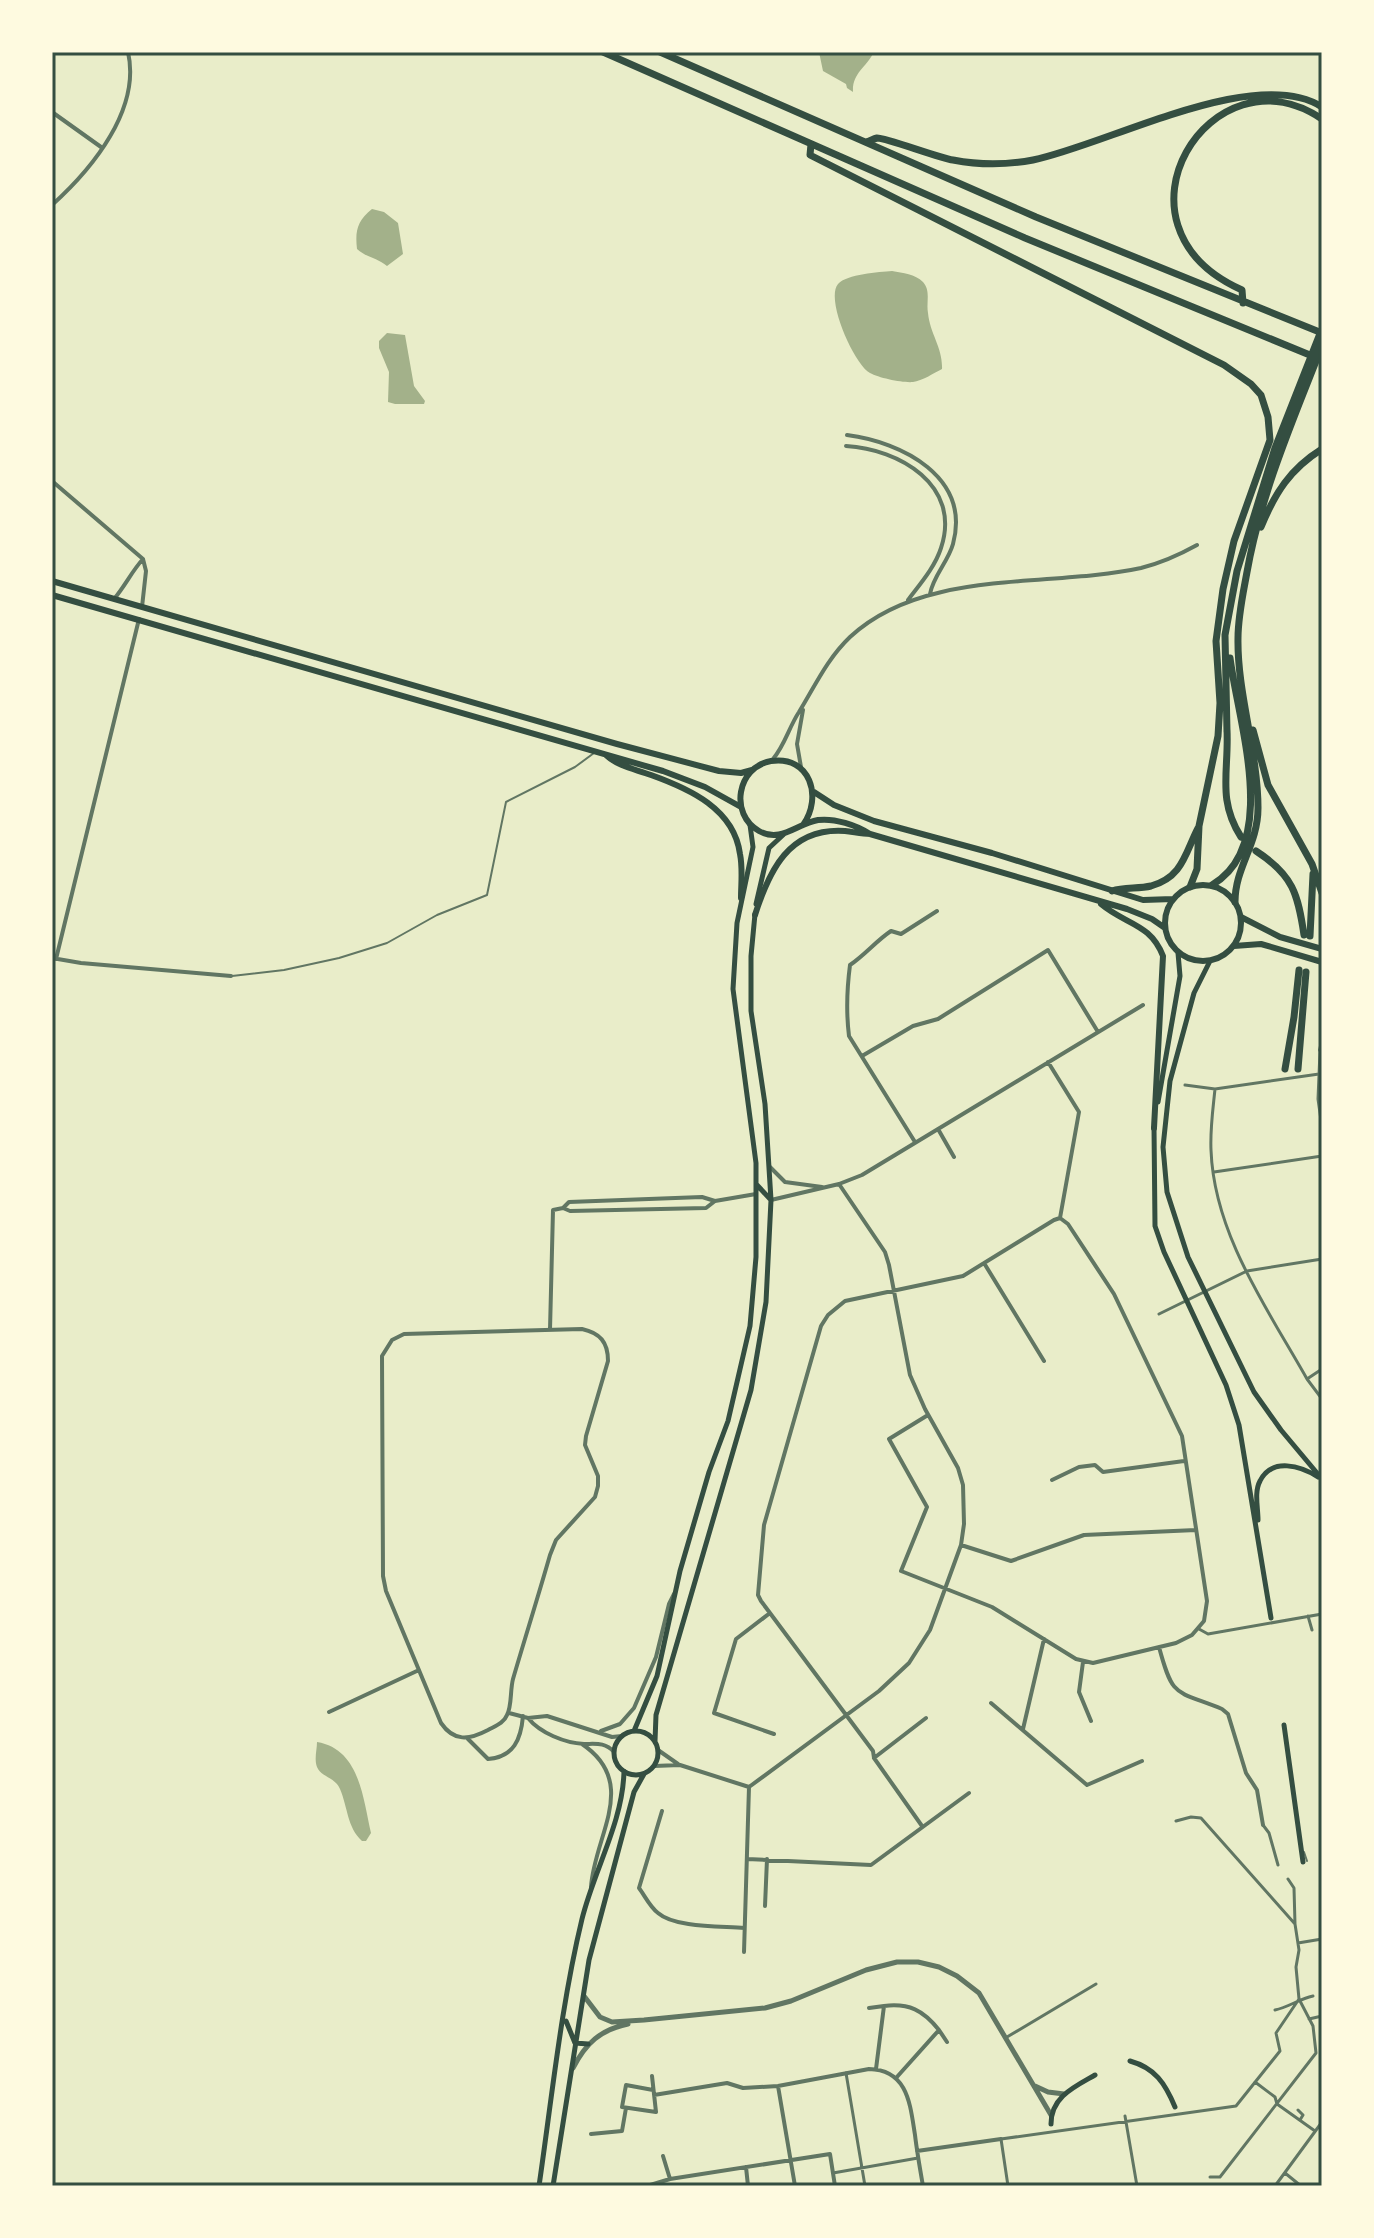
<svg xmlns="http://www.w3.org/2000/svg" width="1374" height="2238" viewBox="0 0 1374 2238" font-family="Karla,sans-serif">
  <rect width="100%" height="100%" fill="#e9edc9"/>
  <path fill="#a3b18a" d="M819 52H874C866 68 852 73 853 92L847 88 846 84 823 71Z
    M372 209 384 212 398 223 403 254 387 266C378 258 367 258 357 249 355 231 357 221 372 209Z
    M892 271C903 273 915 274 923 282 931 291 926 302 928 313 930 334 943 348 942 369 934 373 922 381 913 382 903 383 879 378 870 373 854 364 825 299 838 284 847 274 879 272 892 271Z
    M387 333 405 335 414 386 425 401 424 404H395L388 402 389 372 379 348V341Z
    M317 1742C360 1749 363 1799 371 1833L366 1841H362C347 1827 348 1808 340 1789 335 1777 321 1777 317 1767 314 1759 317 1750 317 1742Z"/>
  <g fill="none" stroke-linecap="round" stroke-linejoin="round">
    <path stroke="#617663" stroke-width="2" d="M232 976 284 970 339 958 387 943 437 915 487 895 506 802 575 767 594 753
      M1304 1852 1307 1861"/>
    <path stroke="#617663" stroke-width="3" d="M1185 1085 1215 1089 1319 1074
      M1215 1089C1213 1109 1210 1129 1211 1150 1214 1234 1267 1308 1307 1379L1322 1399
      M1322 1095 1318 1099 1322 1127
      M1318 1099 1320 1051
      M1214 1172 1322 1156
      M1159 1314 1247 1271 1322 1259
      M1307 1379 1322 1369
      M1308 1616 1312 1630
      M1199 1629 1208 1634 1322 1614
      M1176 1821 1191 1817 1201 1818 1295 1924 1299 1950 1296 1967 1299 1999 1313 2026 1316 2053 1220 2177H1210
      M1263 1825 1269 1833 1278 1865
      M1288 1879 1294 1888 1295 1924
      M1298 1943 1322 1939
      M1275 2010C1289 2007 1299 1999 1313 1996
      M1309 2019 1322 2016
      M1007 2037 1096 1984
      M846 2073 865 2186
      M1255 2082 1275 2097 1277 2104 1315 2131
      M1298 2110 1303 2115 1300 2120
      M1125 2116 1137 2186
      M833 2173 918 2158
      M1285 2173 1301 2186
      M1008 2186 1001 2139 1236 2106 1280 2051 1276 2033 1299 1999
      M1275 2186 1322 2122"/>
    <path stroke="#617663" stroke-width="4" d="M52 112 101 147
      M52 205C93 168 141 109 128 52
      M847 435C902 442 971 477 953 544 948 562 933 576 930 594
      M846 446C899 449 962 485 941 548 935 567 920 584 908 600
      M52 481 143 559 146 571 142 607
      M114 599C125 586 132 571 143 559
      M773 759C785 745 789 727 799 712 815 686 827 659 850 637 924 568 1048 588 1141 568 1161 563 1179 555 1197 545
      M801 767 797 744 803 710
      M52 958 81 963 231 976
      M56 959 139 619
      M1320 1050 1322 1042
      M862 1056 913 1026 938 1019 1048 950 1098 1032
      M1048 1062 1079 1112 1060 1218
      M938 1129 954 1157
      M915 1142 849 1036C846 1012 847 988 850 965 866 954 876 941 891 931L901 934 937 911
      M770 1167 785 1182 822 1187
      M771 1200 839 1184 862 1175 1143 1005
      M563 1208 570 1211 706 1208 715 1201 756 1194
      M984 1263 1044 1361
      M582 1329C600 1333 608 1342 608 1361L586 1436 585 1445 598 1476V1486L595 1497 556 1540 550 1555C538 1597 525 1638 513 1679 510 1690 512 1706 507 1715 504 1723 495 1726 488 1730 469 1740 454 1742 441 1723L386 1591 383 1576 382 1356 392 1340 404 1334Z
      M550 1330 553 1210 563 1208 569 1202 702 1197 715 1201
      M928 1415 889 1439 927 1507 901 1571 992 1607 1076 1659 1093 1663 1176 1643 1192 1635 1204 1621 1207 1601 1182 1436 1114 1294 1068 1224 1060 1218
      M1052 1480 1079 1467 1095 1465 1103 1472 1184 1461
      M961 1545 1011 1561 1084 1535 1196 1530
      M770 1613 736 1639 714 1713 774 1734
      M1159 1647C1173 1699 1175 1690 1222 1709L1228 1714 1246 1773 1257 1790 1263 1825
      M1083 1662 1079 1692 1091 1721
      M991 1703 1087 1785 1142 1761
      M329 1712 419 1670
      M509 1713 528 1718 547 1716 612 1737 622 1736
      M528 1718C540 1733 565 1743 584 1744 596 1744 605 1742 614 1752
      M1023 1729 1044 1639
      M601 1731 620 1724 634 1708 656 1657 669 1604 674 1594
      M468 1739 488 1759C514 1757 521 1739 523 1716
      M582 1744C640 1783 594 1836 591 1887
      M658 1750 678 1764
      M874 1758 926 1718
      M654 1766 680 1765 749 1787
      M749 1787 879 1691 909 1663 930 1630 961 1545 964 1524 963 1485 958 1468 925 1409 910 1375 889 1265 885 1252 839 1184
      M662 1811 639 1888C645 1896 650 1907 658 1913 675 1928 722 1926 744 1928
      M922 1826 874 1758 873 1751 761 1601 758 1595 764 1525 821 1326 828 1315 845 1301 963 1276 1054 1220 1060 1218
      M747 1859 871 1865 969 1793
      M765 1906 767 1859
      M744 1952 749 1787
      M869 2008 884 2006
      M939 2030 947 2042
      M876 2069 884 2006C909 2003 923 2010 939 2030L896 2078
      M652 2076 656 2112 622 2107 626 2085 653 2090
      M778 2086 795 2186
      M654 2095 727 2083 743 2088 778 2086 869 2069C908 2070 910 2104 915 2135 917 2152 920 2169 923 2186
      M591 2134 622 2131 626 2108
      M917 2151 1001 2139
      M663 2156 670 2179
      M746 2167 748 2186
      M647 2186 670 2179 830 2154 835 2186"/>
    <path stroke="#617663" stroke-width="5" d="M584 1996 600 2017 612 2022 644 2020 765 2008 791 2001 866 1970 897 1962H918L939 1967 957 1976 979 1993 1051 2115
      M573 2068C586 2043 600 2030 628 2024
      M1035 2086 1048 2092 1064 2094"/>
    <path stroke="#344e41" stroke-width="5" d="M756 904 769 848 783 835
      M1210 961 1194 993 1170 1081 1163 1147 1167 1192 1188 1257 1254 1392 1281 1430 1322 1479
      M1158 1102 1180 976 1178 953
      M1154 1127 1155 1226 1164 1252 1226 1385 1239 1425 1271 1618
      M757 1185 771 1200
      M1258 1520C1258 1508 1254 1492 1260 1481 1272 1457 1301 1466 1318 1477
      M1284 1725 1303 1862
      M614 1753a22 22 0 1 1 44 0a22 22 0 1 1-44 0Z
      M634 1731 657 1676 680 1571 709 1472 728 1421 750 1326 756 1257V1163L733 989 737 923 753 847 750 825
      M655 1741 656 1715 751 1390 766 1302 771 1200 765 1104 751 1011V956L755 914
      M566 2021 575 2043 588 2044
      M1130 2061C1155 2068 1165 2083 1175 2107
      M1051 2124C1051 2097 1074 2087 1095 2075
      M539 2186C552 2097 561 2006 582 1919 594 1870 623 1822 624 1771
      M553 2186 589 1960 634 1792 644 1774"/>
    <path stroke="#344e41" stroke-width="6" d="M52 581 617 744 719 771 741 773 752 770
      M52 595 663 771 705 787 741 807
      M606 755C619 767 635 769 651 775 690 789 734 809 740 854 743 869 741 884 741 898
      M814 792 834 805 874 821 992 853 1143 900 1173 899
      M803 825C823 797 810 755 771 761 737 767 729 814 759 831 781 843 796 824 818 820 835 818 856 825 870 834L1127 909 1152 919 1165 928
      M1165 923a38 38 0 1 1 76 0a38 38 0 1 1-76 0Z
      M1101 904C1126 925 1150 923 1163 956L1154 1128
      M755 915C769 871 789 827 845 831 854 832 862 834 870 834
      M1241 917 1280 937 1322 949
      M1234 946 1261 944 1322 962"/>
    <path stroke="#344e41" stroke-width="7" d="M603 52 1025 238 1322 360
      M660 52 1036 217 1322 333
      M866 142C870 141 873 139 877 138 884 137 939 158 953 160 979 165 1007 165 1033 160 1107 145 1255 64 1322 107
      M811 144 810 155 1224 365 1251 384 1261 395 1268 417 1270 440 1234 541 1223 589 1216 641 1220 703 1218 736 1199 826 1197 869 1190 887
      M1243 303 1242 290C1097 225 1212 44 1322 119
      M1261 527C1275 493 1290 469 1322 449
      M1227 730C1229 771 1217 800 1241 837
      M1253 730 1268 785 1312 864 1322 893
      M1227 732 1225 635 1237 571 1275 448 1321 331
      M1256 851C1293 875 1298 894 1304 935
      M1212 885C1281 845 1238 721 1230 658
      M1112 891C1124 887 1138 889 1151 886 1183 877 1185 853 1198 828
      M1235 902C1235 867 1258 845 1258 808 1258 752 1237 693 1238 638 1238 616 1243 594 1247 572 1261 493 1293 420 1322 346
      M1310 936 1313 874
      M1285 1069 1294 1017 1299 970
      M1298 1069 1306 972"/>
  </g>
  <rect width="1374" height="2238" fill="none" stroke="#fefae0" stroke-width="108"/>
  <rect x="54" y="54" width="1266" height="2130" fill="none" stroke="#344e41" stroke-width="3"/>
</svg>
